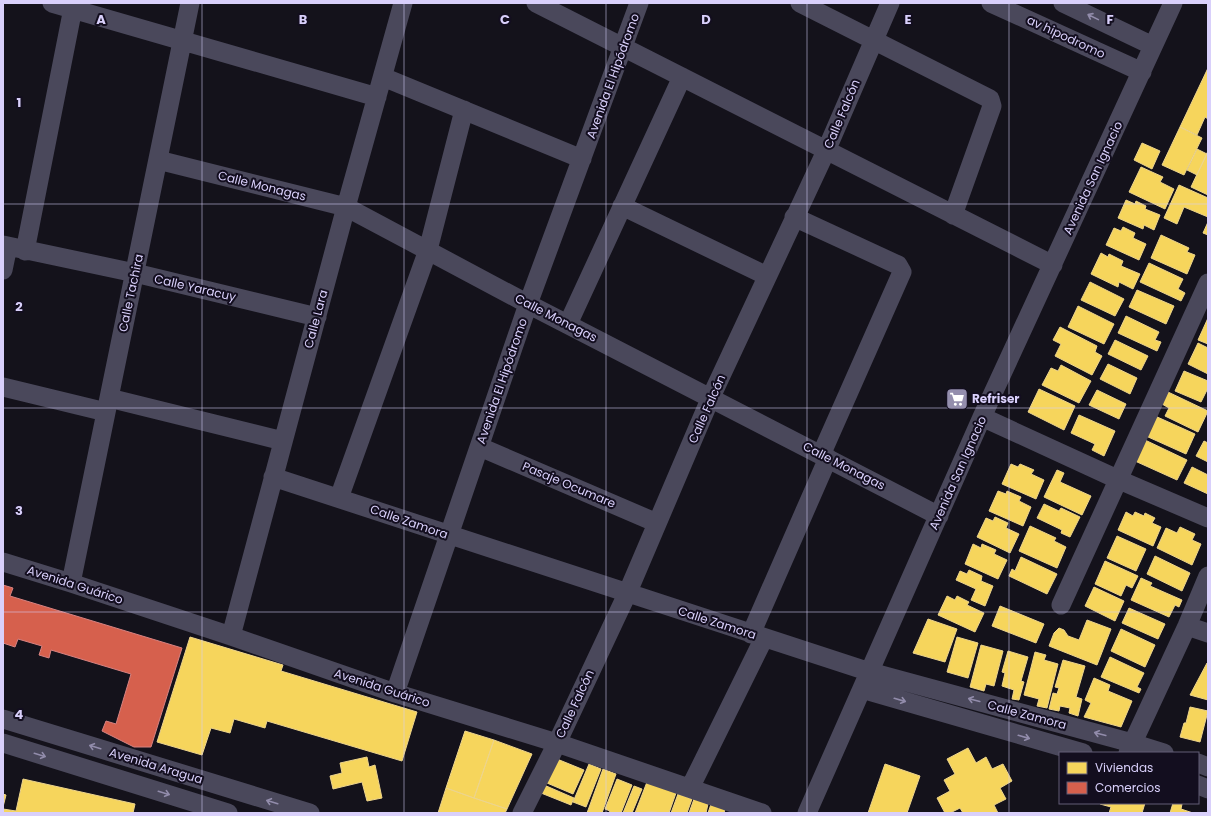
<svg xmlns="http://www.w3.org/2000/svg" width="1211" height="816" viewBox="0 0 1211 816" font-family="Poppins,sans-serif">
  <rect width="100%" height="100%" fill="#14121b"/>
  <path fill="#f6d55c" stroke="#edd48c" d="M1208 68V119L1205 117 1197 135 1180 127Z
    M1180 127 1202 138 1184 175 1162 165Z
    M1142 143 1160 151 1152 169 1134 160Z
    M1197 149 1207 154 1197 175 1187 170Z
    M1208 151V195L1191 187Z
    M1141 167 1163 177 1160 182 1174 189 1165 209 1129 192Z
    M1179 185 1208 198V217L1184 207 1177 224 1164 218Z
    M1126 200 1135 204 1136 201 1146 206 1145 209 1160 215 1154 230 1144 225 1143 229 1118 218Z
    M1208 222V235L1203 233Z
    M1123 227 1135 233 1133 238 1146 244 1139 260 1106 245 1114 228 1121 231Z
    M1161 235 1189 248 1187 252 1195 255 1187 274 1151 258Z
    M1101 253 1108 257 1109 254 1123 261 1121 266 1140 274 1133 289 1119 282 1118 287 1091 274Z
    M1149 263 1183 279 1178 289 1185 293 1181 301 1140 282Z
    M1090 282 1124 299 1115 316 1081 300Z
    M1137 290 1174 306 1166 324 1129 307Z
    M1078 306 1114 324 1104 344 1068 327Z
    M1126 316 1159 332 1155 340 1161 342 1157 351 1118 333Z
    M1208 318V344L1198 340Z
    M1060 327 1097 346 1095 352 1102 356 1092 375 1055 356 1061 344 1053 340Z
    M1115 340 1148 356 1141 370 1108 354Z
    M1198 343 1208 348V374L1188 364Z
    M1108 364 1137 378 1130 394 1100 379Z
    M1061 365 1091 381 1079 403 1042 385 1051 368 1058 371Z
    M1184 371 1208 381V388L1201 402 1175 391Z
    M1039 389 1075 406 1064 430 1028 412Z
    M1097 390 1126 404 1119 419 1089 405Z
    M1168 392 1208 411 1198 432 1165 416 1169 408 1162 404Z
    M1079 415 1115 431 1104 456 1092 450 1095 444 1071 433Z
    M1155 416 1195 434 1186 454 1146 436Z
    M1145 440 1187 460 1177 480 1135 461Z
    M1204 441 1208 443V462L1196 456Z
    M1011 464 1018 467 1020 464 1034 470 1031 474 1044 480 1036 499 1002 484Z
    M1192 467 1208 475V494L1184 483Z
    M1057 470 1064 473 1060 482 1091 496 1082 515 1044 497Z
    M998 491 1006 494 1007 491 1021 497 1019 501 1031 507 1023 526 989 511Z
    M1044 504 1059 511 1061 508 1080 517 1070 537 1061 533 1062 530 1037 518Z
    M1126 512 1133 516 1135 512 1144 516 1145 513 1155 518 1152 523 1161 527 1153 546 1118 530Z
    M995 517 1008 523 1006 528 1019 534 1010 553 977 537 986 518 993 521Z
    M1030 526 1056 538 1054 541 1066 547 1057 568 1019 551Z
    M1180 527 1195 534 1192 540 1201 544 1192 565 1157 548 1166 528 1177 533Z
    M1117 536 1146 549 1136 571 1107 558Z
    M973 544 981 548 982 544 996 550 994 554 1007 560 998 579 965 564Z
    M1155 556 1190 573 1182 591 1147 574Z
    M1021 557 1057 574 1047 594 1009 576 1012 569 1015 571Z
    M1105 561 1138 576 1132 588 1126 585 1121 596 1095 584Z
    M969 570 982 576 981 581 993 586 985 606 971 600 976 589 956 580 960 571 967 574Z
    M1141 578 1152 583 1150 586 1182 600 1179 607 1175 605 1169 617 1131 600Z
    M1094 587 1124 601 1115 621 1085 606Z
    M947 596 955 600 957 596 969 602 967 605 984 613 975 632 938 615Z
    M1000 606 1044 624 1036 643 992 626Z
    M1129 608 1165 624 1158 639 1122 623Z
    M928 619 957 629 945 662 913 653Z
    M1087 620 1111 629 1097 665 1049 646 1054 633 1059 628 1064 630 1068 636 1079 640Z
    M1121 629 1155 645 1145 667 1111 651Z
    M190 637 283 665 281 671 417 712 402 761 267 721 265 728 234 719 230 733 211 728 202 755 157 742Z
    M957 637 978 643 968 678 947 672Z
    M981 645 1003 651 994 686 986 684 984 691 970 687Z
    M1008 651 1028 657 1021 681 1024 682 1019 700 1012 699 1014 690 1002 686 1005 673 1002 672Z
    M1035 652 1046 655 1044 660 1058 664 1047 708 1037 706 1039 699 1024 695Z
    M1110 657 1144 673 1137 687 1141 689 1139 693 1101 677Z
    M1063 660 1085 666 1076 697 1082 699 1078 716 1069 713 1070 708 1060 706 1059 711 1049 709 1053 693 1057 694 1059 688 1055 687Z
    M1207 663H1208V700L1190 695Z
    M1094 678 1110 685 1108 691 1132 701 1121 727 1084 717 1091 703 1085 700Z
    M1190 707 1208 711 1200 742 1180 737 1184 723H1186Z
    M465 731 494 740 474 798 446 788Z
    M494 740 532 754 507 809 474 798Z
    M968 748 976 763 986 757 992 769 1003 764 1012 781 1000 788 1006 799 994 805 998 813H963L960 808 950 813H945L937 798 950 791 944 780 955 774 947 759Z
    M367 757 369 767 375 765 382 798 367 801 362 782 333 789 330 776 342 773 340 763Z
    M557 759 584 770 573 794 547 783Z
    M589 764 601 769 586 807 573 802Z
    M885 764 920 776 907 813H868Z
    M603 769 616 774 602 813H587Z
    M23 779 135 804 133 813H3V809L16 811Z
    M617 779 632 785 621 813H609L610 811 605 809Z
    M647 782 676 793 669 813 651 812 635 813Z
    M544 785 574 798 571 805 541 793Z
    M634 786 642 789 632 813H623Z
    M446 788 474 798 507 809 505 813H438Z
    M3 794 6 795 3 807Z
    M678 794 692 799 687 813H671Z
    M694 799 708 804 706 813H689Z
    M1100 803H1145L1142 813H1109L1111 807 1100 804Z
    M1173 803 1182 804 1181 809 1193 813H1170Z
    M711 804 725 809 724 813H708Z"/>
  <path fill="#d6604d" stroke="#d78281" d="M3 585 13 588 10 596 182 648 151 747H134L102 731 106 721 116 724 131 674 51 650 49 658 39 655 42 646 18 639 15 647 3 643Z"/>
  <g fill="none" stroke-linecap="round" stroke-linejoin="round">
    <path stroke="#4a485b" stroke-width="19" d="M52 3 377 97
      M536 3 1053 265
      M800 3 990 99 992 106 953 215
      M991 3 1142 72
      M1063 3 1153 46
      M383 77 582 159
      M158 160 346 207 528 304 939 516
      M622 206 767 276
      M794 217 898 265 902 272 821 455
      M3 245 135 273 317 317
      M25 251 74 3
      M3 270 8 246
      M568 324 682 77
      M3 387 106 412
      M109 398 283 441
      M982 417 1117 479 1208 518
      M480 447 657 523
      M273 477 870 672 1132 743 1164 753
      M339 498 428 250 464 110
      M3 562 71 583 231 636 395 693 557 743 762 813
      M71 583 190 3
      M1061 605 1208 283
      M1187 626 1208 633
      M751 634 828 458
      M231 636 346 207 403 3
      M862 689 1083 753
      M395 693 528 304 639 3
      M3 719 310 813
      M3 743 228 813
      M1128 753 1187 626 1208 576
      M1198 763 1208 767
      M1198 785 1208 789
      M690 788 764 638
      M522 813 557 743 627 594 711 397 826 151 890 3
      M807 813 982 417 1173 3"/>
  </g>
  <defs><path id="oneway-shaft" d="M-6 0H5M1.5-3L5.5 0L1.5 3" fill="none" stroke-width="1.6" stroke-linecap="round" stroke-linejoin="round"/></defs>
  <g stroke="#928cab">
    <use href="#oneway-shaft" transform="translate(1093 17) rotate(-154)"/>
    <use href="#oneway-shaft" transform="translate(900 700) rotate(16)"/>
    <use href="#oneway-shaft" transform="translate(974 700) rotate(-165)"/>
    <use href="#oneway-shaft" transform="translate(1100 734) rotate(-165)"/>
    <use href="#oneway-shaft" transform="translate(1024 737) rotate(16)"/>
    <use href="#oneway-shaft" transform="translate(95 747) rotate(-163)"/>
    <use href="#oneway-shaft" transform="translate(40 755) rotate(17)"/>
    <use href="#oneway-shaft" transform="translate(164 793) rotate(17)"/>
    <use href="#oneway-shaft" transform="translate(272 802) rotate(-163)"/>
  </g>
  <path fill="none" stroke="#d9d0fb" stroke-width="1" stroke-opacity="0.55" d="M202 3V813M404 3V813M606 3V813M807 3V813M1009 3V813M3 204H1208M3 408H1208M3 612H1208"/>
  <defs>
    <g id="supermarket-square" transform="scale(1.15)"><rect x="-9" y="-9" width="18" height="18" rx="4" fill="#948ead" stroke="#130e1f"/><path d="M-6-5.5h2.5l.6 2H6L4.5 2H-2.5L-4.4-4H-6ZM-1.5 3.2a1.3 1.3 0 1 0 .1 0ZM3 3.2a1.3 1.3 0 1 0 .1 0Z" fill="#fff"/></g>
  </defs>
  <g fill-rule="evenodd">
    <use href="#supermarket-square" x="957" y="399"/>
  </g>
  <g text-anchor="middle" stroke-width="4" stroke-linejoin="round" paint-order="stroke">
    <g font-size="12" fill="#d9d0fb" stroke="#130e1f">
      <text transform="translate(1066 37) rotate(25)" y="4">av hipodromo</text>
      <text transform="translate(613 76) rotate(-70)" y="4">Avenida El Hipódromo</text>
      <text transform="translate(842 114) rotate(-67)" y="4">Calle Falcón</text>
      <text transform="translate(1093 178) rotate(-65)" y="4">Avenida San Ignacio</text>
      <text transform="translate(262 186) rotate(14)" y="4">Calle Monagas</text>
      <text transform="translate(195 288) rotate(13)" y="4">Calle Yaracuy</text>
      <text transform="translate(131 293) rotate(-78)" y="4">Calle Tachira</text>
      <text transform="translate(556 318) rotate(27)" y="4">Calle Monagas</text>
      <text transform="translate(316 319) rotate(-75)" y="4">Calle Lara</text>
      <text transform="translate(502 381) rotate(-71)" y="4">Avenida El Hipódromo</text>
      <text transform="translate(707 409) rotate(-66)" y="4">Calle Falcón</text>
      <text transform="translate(844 466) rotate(27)" y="4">Calle Monagas</text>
      <text transform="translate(958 473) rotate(-66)" y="4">Avenida San Ignacio</text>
      <text transform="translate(569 485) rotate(23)" y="4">Pasaje Ocumare</text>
      <text transform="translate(409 522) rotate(19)" y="4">Calle Zamora</text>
      <text transform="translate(75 585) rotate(18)" y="4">Avenida Guárico</text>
      <text transform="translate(717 623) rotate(18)" y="4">Calle Zamora</text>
      <text transform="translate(382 688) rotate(18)" y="4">Avenida Guárico</text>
      <text transform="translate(575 704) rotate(-65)" y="4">Calle Falcón</text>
      <text transform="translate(1027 715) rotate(15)" y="4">Calle Zamora</text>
      <text transform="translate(156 766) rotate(17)" y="4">Avenida Aragua</text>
    </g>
    <g font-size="12" font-weight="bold" fill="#d9d0fb" stroke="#130e1f" text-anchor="start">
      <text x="972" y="403">Refriser</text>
    </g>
  </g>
  <g font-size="13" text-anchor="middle" font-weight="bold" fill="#d9d0fb" stroke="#130e1f" stroke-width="4" stroke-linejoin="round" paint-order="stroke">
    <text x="101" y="24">A</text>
    <text x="303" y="24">B</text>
    <text x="505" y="24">C</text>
    <text x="706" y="24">D</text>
    <text x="908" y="24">E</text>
    <text x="1110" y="24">F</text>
    <text x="19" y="107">1</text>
    <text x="19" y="311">2</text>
    <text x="19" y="515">3</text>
    <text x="19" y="719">4</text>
  </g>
  <rect width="1211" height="816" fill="none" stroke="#d9d0fb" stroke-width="8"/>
  <rect x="1059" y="752" width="140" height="52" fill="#130e1f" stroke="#625c77"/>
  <rect x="1067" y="762" width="20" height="12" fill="#f6d55c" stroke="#625c77"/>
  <text x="1095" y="772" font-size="12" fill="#d9d0fb">Viviendas</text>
  <rect x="1067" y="782" width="20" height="12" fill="#d6604d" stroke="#625c77"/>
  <text x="1095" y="792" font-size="12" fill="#d9d0fb">Comercios</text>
</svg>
